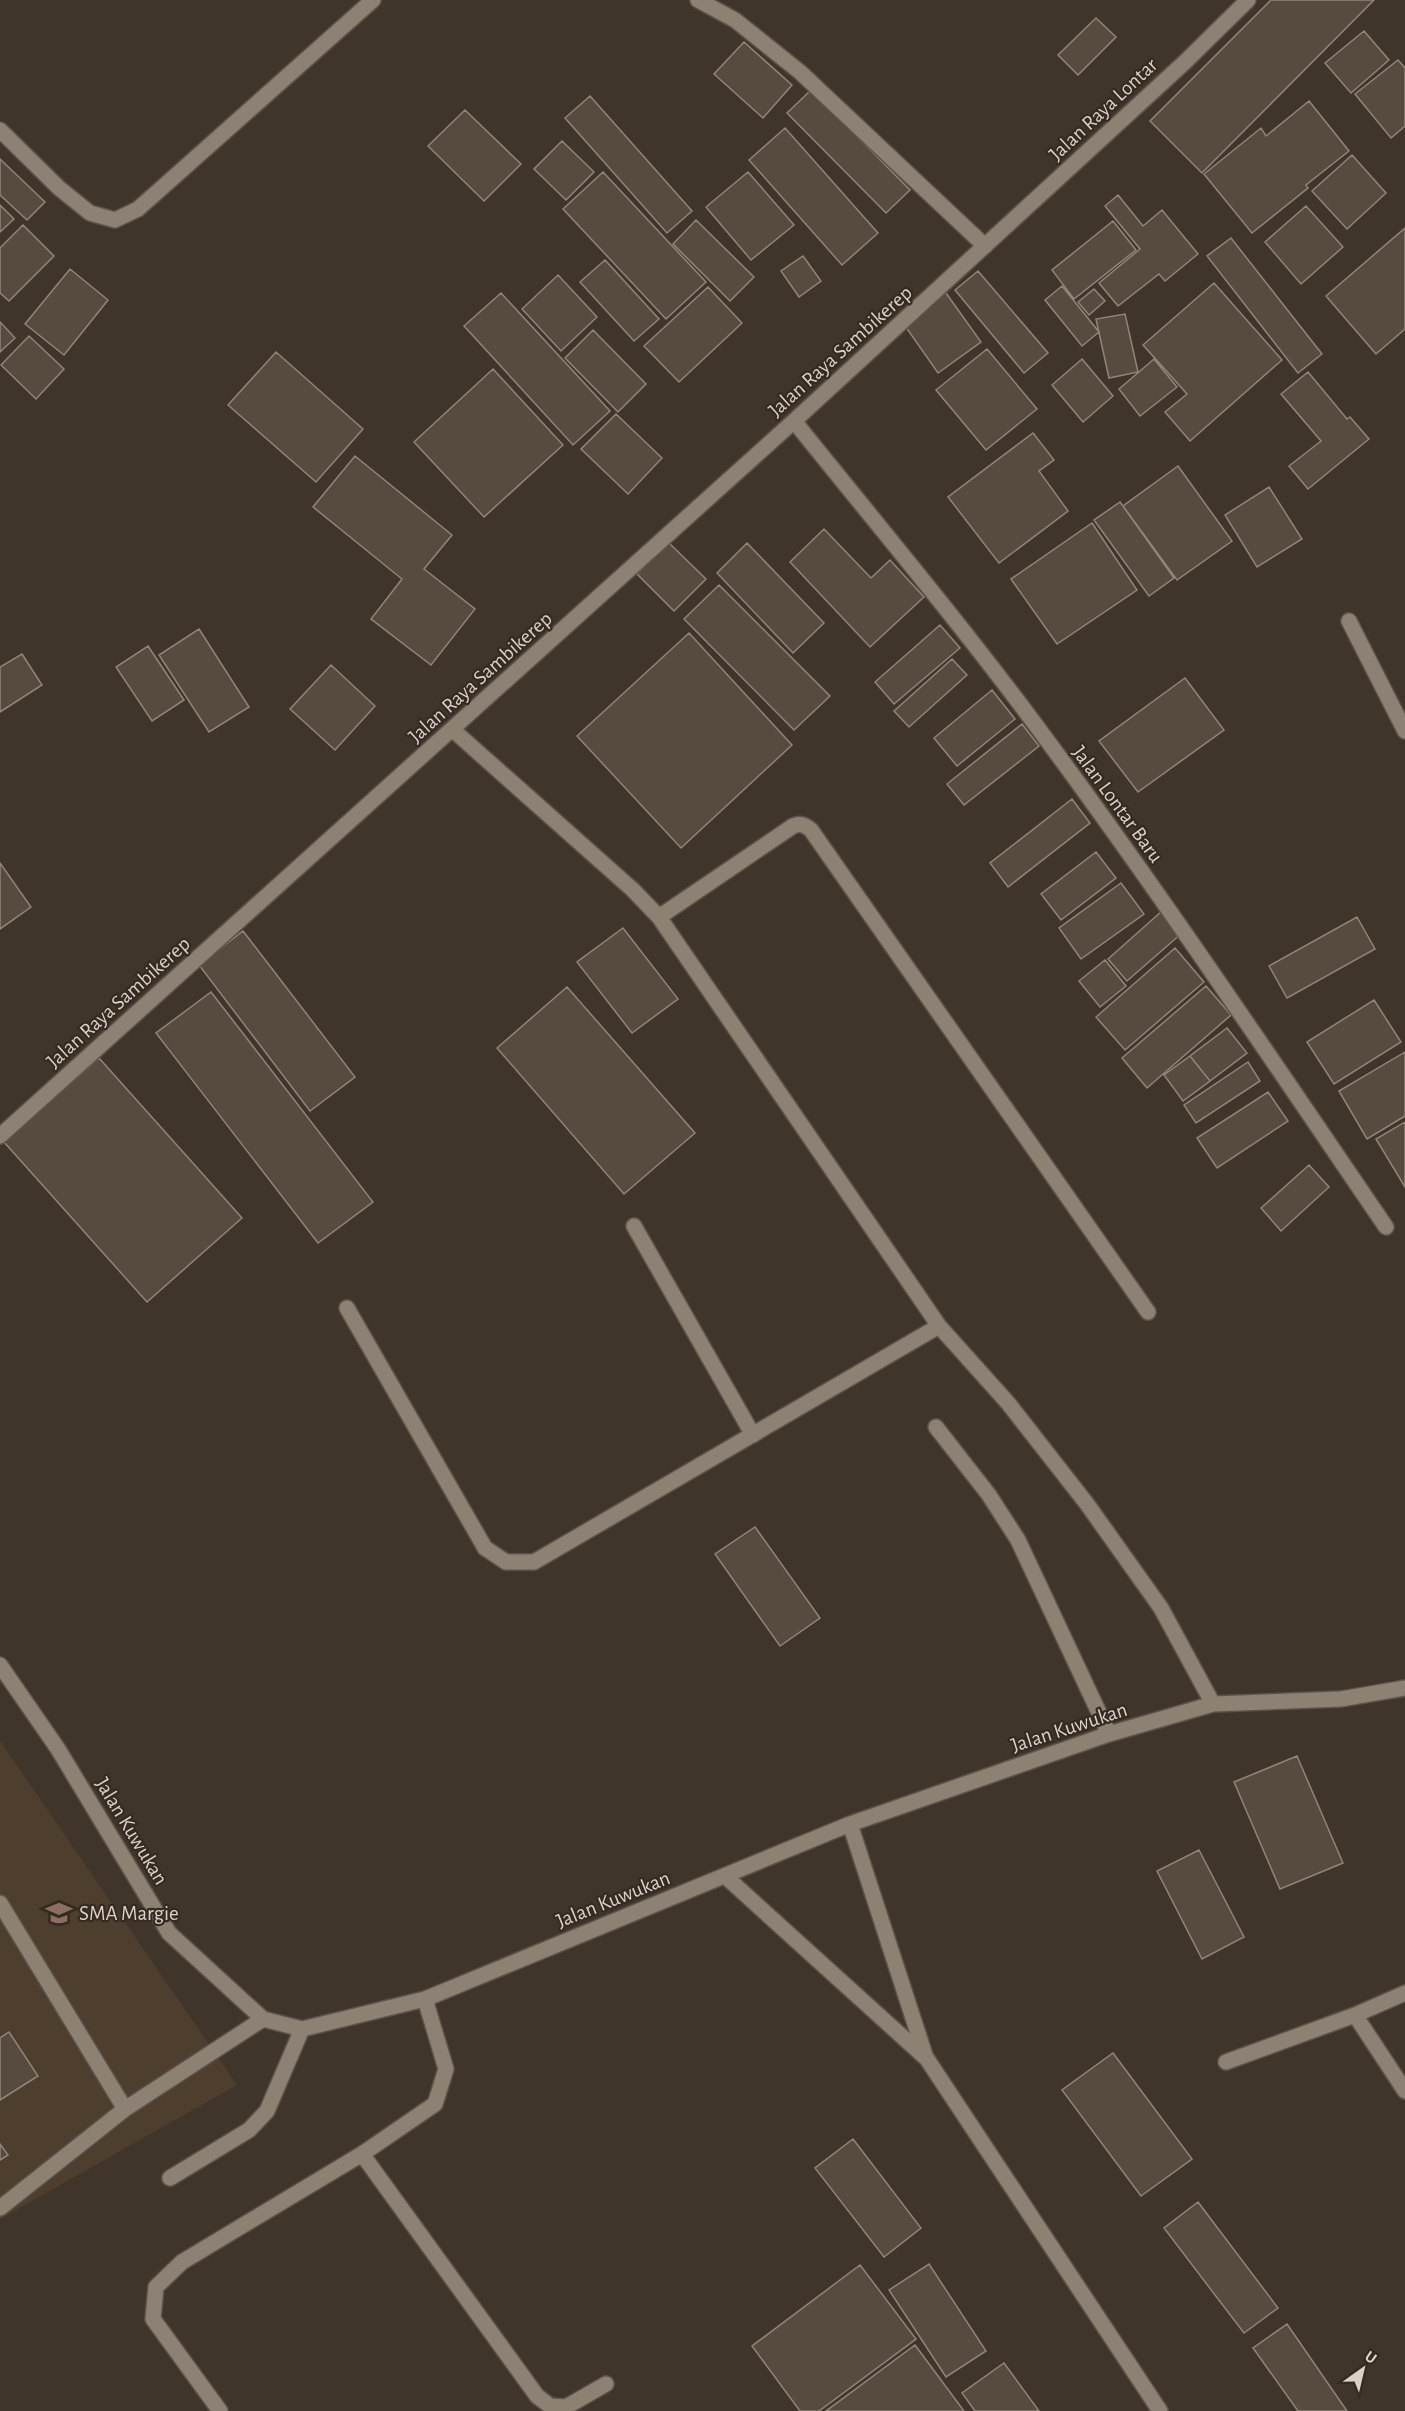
<svg xmlns="http://www.w3.org/2000/svg" width="1405" height="2411" viewBox="0 0 1405 2411" font-family="'Alegreya Sans',sans-serif">
  <rect width="100%" height="100%" fill="#40352b"/>
  <path fill="#4e3e2e" d="M0 1741 237 2085 0 2219Z"/>
  <path fill="#574b40" stroke="#918478" stroke-width="1.5" d="M1271 0H1374L1202 173 1150 121Z
    M1096 18 1116 37 1078 75 1058 55Z
    M1364 31 1389 60 1351 93 1325 63Z
    M744 42 792 85 763 118 714 74Z
    M1398 60 1405 68V126L1391 138 1355 94Z
    M811 90 910 190 886 213 787 113Z
    M590 96 692 211 667 233 565 118Z
    M1309 101 1349 151 1306 185 1308 188 1252 233 1204 174 1261 128 1266 136Z
    M465 110 521 164 484 201 428 146Z
    M785 128 878 233 842 265 749 160Z
    M562 141 594 172 566 200 534 169Z
    M1352 155 1386 193 1347 229 1312 191Z
    M0 159 45 202 27 220 0 195Z
    M603 172 706 282 666 319 563 209Z
    M748 172 794 225 751 260 706 207Z
    M1118 195 1143 226 1162 210 1198 254 1165 281 1159 274 1118 306 1099 283 1140 249 1105 206Z
    M0 205 14 219 0 232Z
    M1306 206 1343 247 1301 284 1265 242Z
    M696 220 754 277 730 301 673 244Z
    M1113 221 1136 250 1074 299 1052 270Z
    M23 225 54 256 9 301 0 293V248Z
    M1405 228V329L1376 354 1326 296Z
    M1231 238 1322 354 1298 373 1207 256Z
    M803 256 821 281 799 297 781 271Z
    M605 260 659 319 634 341 580 282Z
    M70 269 108 300 64 355 25 324Z
    M978 271 1048 353 1024 373 955 290Z
    M558 275 597 317 561 351 522 309Z
    M1214 283 1282 360 1190 441 1165 412 1187 394 1143 345Z
    M1062 286 1099 332 1082 346 1045 300Z
    M708 287 742 323 679 382 644 346Z
    M1094 289 1105 301 1089 315 1078 302Z
    M501 293 610 411 573 445 464 326Z
    M946 293 981 342 938 373 903 323Z
    M1125 314 1138 372 1109 378 1096 319Z
    M0 322 15 338 0 352Z
    M593 330 646 384 618 412 565 358Z
    M29 336 64 369 36 399 1 365Z
    M987 349 1037 409 986 450 936 390Z
    M276 352 363 429 316 482 228 405Z
    M1082 359 1113 396 1083 422 1052 385Z
    M1154 359 1177 387 1140 416 1119 389Z
    M493 369 563 445 484 517 414 442Z
    M1308 372 1347 419 1350 417 1369 439 1308 489 1289 466 1321 441 1281 394Z
    M616 414 662 458 628 494 581 449Z
    M1033 433 1054 460 1039 471 1068 511 999 563 948 497Z
    M355 456 452 535 424 569 475 609 431 665 371 619 402 579 313 507Z
    M1178 466 1232 541 1177 580 1123 506Z
    M1269 487 1302 539 1257 567 1225 515Z
    M1120 502 1174 578 1149 596 1094 520Z
    M1092 523 1137 590 1057 644 1011 579Z
    M824 529 871 578 890 560 924 597 870 647 790 562Z
    M668 542 706 579 674 611 637 574Z
    M747 543 824 623 793 653 717 573Z
    M719 585 830 696 794 730 684 619Z
    M940 625 960 648 894 704 875 682Z
    M199 629 249 707 209 732 159 655Z
    M689 633 792 745 681 848 577 736Z
    M148 646 184 700 152 721 116 667Z
    M22 654 42 685 0 712V667Z
    M952 659 967 675 909 727 894 711Z
    M331 665 375 706 335 750 290 709Z
    M1185 678 1224 730 1138 792 1099 741Z
    M992 690 1015 719 957 766 934 738Z
    M1022 724 1039 746 964 805 947 784Z
    M1072 799 1090 823 1008 887 990 863Z
    M1096 852 1116 878 1061 920 1041 894Z
    M0 863 31 907 0 929Z
    M1121 883 1144 914 1081 959 1059 928Z
    M1162 911 1182 933 1127 981 1108 959Z
    M1357 917 1375 949 1287 998 1269 966Z
    M623 928 678 999 632 1033 577 962Z
    M243 931 355 1077 310 1111 199 965Z
    M1175 948 1204 982 1125 1050 1096 1017Z
    M1105 960 1126 986 1100 1007 1079 981Z
    M1206 986 1231 1015 1147 1088 1122 1058Z
    M567 987 695 1133 624 1194 497 1048Z
    M211 992 373 1202 318 1243 156 1033Z
    M1374 1000 1401 1042 1334 1084 1307 1042Z
    M1227 1028 1247 1053 1210 1081 1190 1056Z
    M1405 1052V1116L1367 1139 1339 1091Z
    M1190 1056 1210 1081 1183 1101 1164 1075Z
    M99 1058 242 1218 147 1302 4 1142Z
    M1248 1062 1260 1081 1196 1123 1184 1105Z
    M1268 1092 1288 1121 1217 1168 1197 1138Z
    M1405 1122V1187L1376 1139Z
    M1309 1165 1329 1187 1281 1231 1261 1208Z
    M755 1527 820 1618 780 1646 715 1554Z
    M1297 1756 1343 1863 1280 1889 1234 1782Z
    M1199 1850 1244 1937 1202 1959 1157 1871Z
    M9 2032 38 2076 0 2100V2038Z
    M1113 2053 1192 2159 1141 2196 1062 2090Z
    M853 2139 921 2228 884 2257 815 2168Z
    M0 2144 8 2155 0 2160Z
    M1198 2202 1278 2308 1244 2333 1164 2228Z
    M929 2264 986 2351 946 2377 889 2290Z
    M860 2265 916 2339 819 2411H800L752 2346Z
    M1287 2324 1347 2411H1298L1253 2348Z
    M915 2345 964 2411H826Z
    M1004 2363 1039 2411H975L962 2393Z"/>
  <g fill="none" stroke-linecap="round" stroke-linejoin="round">
    <g stroke="#5c534a" stroke-width="18">
      <path id="minor" d="M698 0 735 20 800 72 985 246
        M0 130 59 188 90 213 115 220 138 209 373 0
        M794 421C876 523 960 623 1038 728 1159 891 1272 1060 1386 1227
        M1349 621 1405 731
        M453 730 633 890 659 917 939 1326 1008 1403 1087 1504 1161 1608 1213 1704
        M659 917 793 826C801 823 805 825 811 830L1148 1312
        M0 1136 794 421 1185 62 1248 0
        M634 1226 753 1435
        M347 1308 485 1548 506 1562H534L939 1326
        M936 1427 989 1495 1018 1540 1109 1734
        M0 1665 58 1749 169 1933 263 2019 302 2029 425 1999 850 1824 1109 1734 1213 1704 1341 1699 1405 1688
        M850 1824 926 2058
        M725 1876 927 2059 1160 2411
        M0 1903 125 2109
        M1355 2015 1405 2091
        M1226 2062 1355 2015 1405 1993
        M362 2154 537 2396 550 2406 566 2407 606 2384
        M170 2178 249 2130 267 2111 302 2029
        M0 2208 125 2109 263 2019
        M220 2411 153 2319 156 2287 182 2262 362 2154 435 2104 446 2069 425 1999"/>
    </g>
    <use href="#minor" stroke="#8d8174" stroke-width="15"/>
  </g>
  <defs>
    <g id="school-bare" transform="scale(2.07)"><path d="M0-5L7-2L0 1L-7-2ZM-4 1L0 2.5L4 1V4Q0 6-4 4Z" fill="#8d6e63" stroke="#362b21" stroke-width="2.5" paint-order="stroke"/></g>
  </defs>
  <g fill-rule="evenodd">
    <use href="#school-bare" x="59" y="1913"/>
  </g>
  <g text-anchor="middle" stroke-width="4.5" stroke-linejoin="round" paint-order="stroke">
    <g font-size="21" fill="#d9d2cb" stroke="#362b21">
      <text transform="translate(1103 109) rotate(-43)" y="7">Jalan Raya Lontar</text>
      <text transform="translate(840 351) rotate(-42)" y="7">Jalan Raya Sambikerep</text>
      <text transform="translate(480 677) rotate(-42)" y="7">Jalan Raya Sambikerep</text>
      <text transform="translate(1118 804) rotate(54)" y="7">Jalan Lontar Baru</text>
      <text transform="translate(118 1002) rotate(-42)" y="7">Jalan Raya Sambikerep</text>
      <text transform="translate(1069 1727) rotate(-18)" y="7">Jalan Kuwukan</text>
      <text transform="translate(132 1831) rotate(59)" y="7">Jalan Kuwukan</text>
      <text transform="translate(613 1899) rotate(-22)" y="7">Jalan Kuwukan</text>
    </g>
    <g font-size="21" fill="#d9d2cb" stroke="#362b21" text-anchor="start">
      <text x="79" y="1920">SMA Margie</text>
    </g>
  </g>
  <g transform="translate(1363 2369) rotate(34)" stroke="#362b21" stroke-width="4.5" paint-order="stroke">
  <path d="M0-4.5L10 22L0 15L-10 22Z" fill="#d9d2cb"/>
  <text y="-9" font-size="16" font-weight="bold" text-anchor="middle" fill="#d9d2cb">U</text>
  </g>
</svg>
